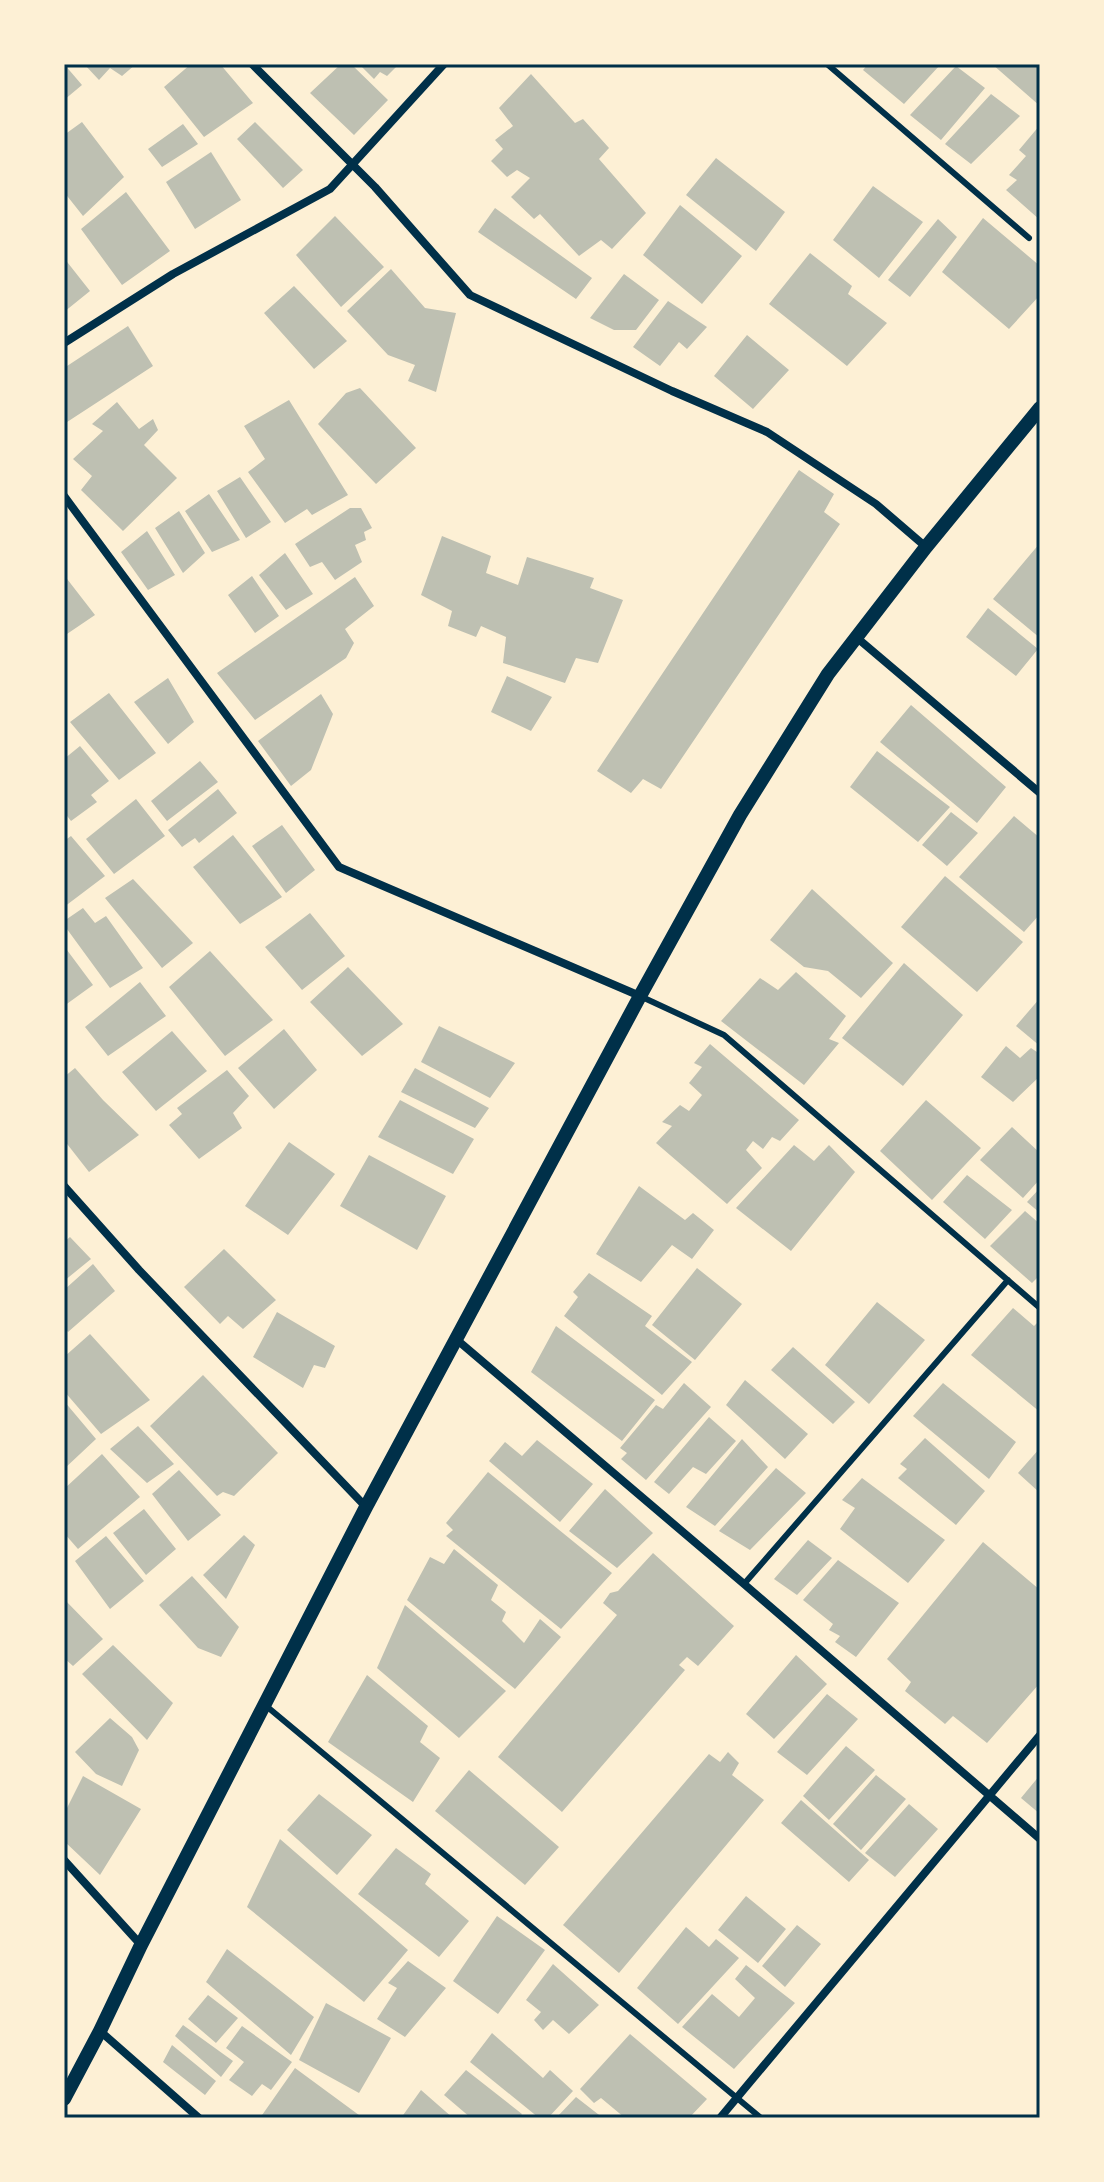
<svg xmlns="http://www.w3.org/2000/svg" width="1104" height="2182" viewBox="0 0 1104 2182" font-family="'Public Sans',sans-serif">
  <rect width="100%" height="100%" fill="#fdf0d5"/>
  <path fill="#bec0b2" d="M64 64 82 85 64 100Z
    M84 64H136L122 76 110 68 99 80Z
    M191 64H220L253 103 204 137 164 87Z
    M341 64H351L388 100 354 135 310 93Z
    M359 64H399L387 76 380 72 374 79Z
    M868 64H938L940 65 904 104 863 70Z
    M992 64H1040V106Z
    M956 66 985 88 941 140 910 115Z
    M531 74 575 123 583 119 609 148 599 159 646 213 612 249 601 240 579 256 540 214 534 219 511 197 530 178 517 170 507 177 491 161 503 149 495 140 513 126 499 108Z
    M991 94 1020 116 971 164 945 144Z
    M82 122 124 177 83 216 64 192V135Z
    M255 122 303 170 283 188 237 139Z
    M183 124 198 144 162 167 148 149Z
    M1040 125V220L1006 190 1017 180 1009 175 1026 156 1019 150Z
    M211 152 241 200 195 229 166 182Z
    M716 158 785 212 756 251 686 195Z
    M873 186 923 222 879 278 833 240Z
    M126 192 170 251 122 285 81 229Z
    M680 205 742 256 702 304 643 255Z
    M495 208 592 278 576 299 478 232Z
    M335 216 384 267 341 307 296 255Z
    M983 218 1040 266V295L1009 329 942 272Z
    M938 219 957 237 910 297 888 280Z
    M810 253 852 286 848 294 887 323 847 366 769 304Z
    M64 258 90 291 64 312Z
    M391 269 425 308 456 313 436 392 408 381 415 365 388 355 347 311Z
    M624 274 659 300 636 330H614L590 318Z
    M294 286 347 341 314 369 264 313Z
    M668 301 707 327 687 349 679 342 660 366 633 347Z
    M128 326 153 366 64 424V368Z
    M747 335 789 370 753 409 714 376Z
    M360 388 416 448 376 484 318 424 346 393Z
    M289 400 348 495 312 515 307 509 285 523 248 472 265 459 244 426Z
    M117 402 139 429 153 419 158 430 144 445 177 478 123 531 81 490 92 476 73 459 103 431 92 424Z
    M799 470 834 494 824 512 840 524 661 789 643 779 631 793 597 771Z
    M240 477 271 522 246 538 217 491Z
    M209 494 240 540 212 552 185 511Z
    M350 508H361L372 528 364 532 366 540 355 545 362 562 335 580 322 562 310 567 295 544Z
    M179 511 205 553 183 573 155 528Z
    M147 531 175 575 148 590 121 552Z
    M442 536 491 556 486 573 518 585 527 557 594 578 590 588 623 600 598 663 576 658 565 683 503 663 506 637 481 626 476 637 448 626 452 611 421 595Z
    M1040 543V638L993 599Z
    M285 553 313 594 286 610 259 575Z
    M64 575 95 615 64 636Z
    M252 576 279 616 255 633 228 595Z
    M355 577 374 606 345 629 354 643 346 658 255 720 217 673Z
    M988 608 1038 649 1016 676 966 637Z
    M507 676 552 697 531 731 491 712Z
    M168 678 194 722 168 744 134 702Z
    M109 693 156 753 119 780 70 722Z
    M321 694 333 714 311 770 291 786 258 741Z
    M911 705 1006 787 977 823 880 742Z
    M80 746 109 781 91 795 97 802 71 821 64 812V759Z
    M877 751 950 807 918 842 850 787Z
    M200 761 218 782 167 821 151 801Z
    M218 789 237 813 199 843 195 838 182 847 168 830Z
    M136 799 165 836 114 874 86 839Z
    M951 812 978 833 947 866 922 845Z
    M1014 816 1040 838V914L1024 932 959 877Z
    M282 825 315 870 286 893 252 846Z
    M233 835 282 897 240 924 193 867Z
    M71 836 105 876 64 907V841Z
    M945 876 1023 942 977 992 901 927Z
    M133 879 193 943 162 968 105 898Z
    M812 889 893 963 861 998 828 971 804 967 770 940Z
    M83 908 95 923 106 916 143 968 110 988 64 925V921Z
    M310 913 345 956 302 990 265 947Z
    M64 946 93 985 64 1006Z
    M210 951 273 1020 225 1056 169 987Z
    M904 963 963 1015 903 1086 842 1038Z
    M348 967 403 1024 362 1056 310 1002Z
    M796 972 846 1016 829 1039 839 1043 804 1085 721 1021 760 978 778 990Z
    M140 982 166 1016 108 1056 85 1027Z
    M1040 998V1046L1016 1026Z
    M439 1026 515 1063 490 1098 421 1062Z
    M284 1029 317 1070 274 1109 238 1068Z
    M172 1031 207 1071 156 1111 122 1072Z
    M710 1044 799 1120 780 1141 772 1137 763 1149 753 1141 746 1150 762 1168 727 1204 656 1143 672 1126 662 1122 680 1105 689 1111 702 1095 689 1083 702 1067 694 1063Z
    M1006 1046 1020 1058 1031 1048 1040 1054V1076L1013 1102 981 1077Z
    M75 1068 103 1100 139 1135 89 1172 64 1140V1077Z
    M415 1068 489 1108 475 1128 401 1092Z
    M227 1070 249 1096 233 1113 242 1128 199 1159 169 1125 182 1114 177 1108Z
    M400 1100 474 1139 453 1174 378 1137Z
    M926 1100 981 1148 932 1200 880 1151Z
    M1012 1127 1040 1153V1179L1023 1198 980 1160Z
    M289 1142 335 1174 288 1235 245 1206Z
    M794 1145 814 1161 829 1145 855 1172 791 1251 736 1208Z
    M369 1155 446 1196 417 1250 340 1206Z
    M967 1175 1012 1210 985 1239 943 1202Z
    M639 1186 685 1220 693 1213 714 1230 692 1259 672 1245 641 1282 596 1254Z
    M1040 1188V1213L1027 1202Z
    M1025 1211 1040 1224V1275L1032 1283 990 1246Z
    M70 1237 91 1259 64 1281V1242Z
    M224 1249 276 1300 243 1329 228 1316 220 1324 184 1287Z
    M93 1264 115 1291 68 1332 64 1327V1290Z
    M697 1268 742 1304 695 1360 652 1325Z
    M589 1273 652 1316 645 1326 692 1362 662 1395 564 1316 578 1297 573 1292Z
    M877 1302 925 1340 869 1404 825 1365Z
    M1013 1308 1034 1326 1040 1320V1412L971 1355Z
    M277 1312 335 1346 325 1368 314 1365 303 1388 253 1357Z
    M556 1326 655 1400 622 1441 531 1372Z
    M90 1334 150 1400 101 1434 64 1391V1357Z
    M793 1347 855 1402 833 1424 771 1370Z
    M203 1375 278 1453 234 1496 223 1492 217 1496 150 1426Z
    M745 1380 808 1434 785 1459 726 1405Z
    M684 1383 711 1407 646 1480 621 1459 627 1453 620 1448 656 1405 663 1409Z
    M943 1383 1016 1442 989 1479 913 1416Z
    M64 1401 96 1439 64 1469Z
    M709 1417 736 1441 706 1474 693 1467 669 1494 654 1482Z
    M138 1426 174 1464 147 1483 110 1449Z
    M925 1438 985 1491 956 1525 898 1478 907 1469 900 1464Z
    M742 1439 768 1467 715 1526 686 1507Z
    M537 1440 593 1484 560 1522 489 1461 505 1442 522 1456Z
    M1040 1448V1493L1018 1473Z
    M102 1454 140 1497 78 1549 64 1533V1489Z
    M776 1468 806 1493 750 1550 719 1531Z
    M179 1470 221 1515 188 1541 152 1494Z
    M488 1472 612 1573 561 1629 446 1536 453 1530 446 1523Z
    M862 1478 945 1540 908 1583 840 1529 855 1508 842 1500Z
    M605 1489 653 1533 617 1568 569 1531Z
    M144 1509 176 1549 146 1575 113 1533Z
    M244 1535 255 1545 226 1599 203 1575Z
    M106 1536 144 1581 110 1609 75 1561Z
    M808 1540 832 1558 797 1595 774 1579Z
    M983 1542 1040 1590V1683L987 1743 953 1716 945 1724 905 1691 911 1682 887 1659Z
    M454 1549 498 1585 491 1600 506 1612 502 1621 524 1643 540 1619 561 1637 515 1689 407 1600 430 1557 444 1564Z
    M653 1553 734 1626 698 1666 687 1657 679 1665 685 1670 562 1812 498 1757 617 1615 603 1603 610 1593 618 1591Z
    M838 1560 899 1603 856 1657 835 1642 840 1636 829 1630 833 1624 803 1600Z
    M192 1576 239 1627 221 1657 198 1648 159 1605Z
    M64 1599 103 1639 73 1666 64 1658Z
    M405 1605 506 1691 459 1738 377 1668Z
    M113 1645 173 1703 147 1740 82 1674Z
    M796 1655 827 1684 774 1739 746 1714Z
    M367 1675 428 1726 420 1742 440 1758 413 1802 328 1742Z
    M827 1694 858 1719 807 1775 777 1752Z
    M110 1718 132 1737 139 1750 122 1786 96 1774 75 1752Z
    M846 1746 875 1770 829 1820 803 1796Z
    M728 1752 739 1763 732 1775 764 1800 619 1973 563 1925 709 1754 720 1762Z
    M469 1770 559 1847 525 1885 435 1811Z
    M876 1775 906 1799 861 1850 833 1824Z
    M1040 1775V1814L1021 1798Z
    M83 1776 141 1809 100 1875 64 1841V1814Z
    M319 1794 372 1835 337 1875 287 1830Z
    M801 1800 869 1860 849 1882 781 1823Z
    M909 1804 938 1829 895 1877 865 1853Z
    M280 1839 408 1950 364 2002 247 1907Z
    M396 1848 431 1874 425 1884 469 1921 439 1957 358 1894Z
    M746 1896 786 1929 758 1963 718 1930Z
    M497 1916 545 1950 498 2014 453 1981Z
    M797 1925 821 1944 785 1987 762 1966Z
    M686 1927 709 1947 716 1939 739 1958 678 2024 637 1988Z
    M227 1949 314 2017 291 2055 206 1982Z
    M408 1961 446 1988 405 2037 377 2019 397 1988 388 1983Z
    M553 1964 599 2005 569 2034 553 2020 543 2030 534 2020 541 2012 526 2000Z
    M746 1965 795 2003 734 2069 682 2027 712 1994 739 2017 755 1998 735 1979Z
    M208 1995 238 2018 216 2043 188 2019Z
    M326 2003 391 2038 359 2093 299 2060Z
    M183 2025 233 2061 221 2077 175 2036Z
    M242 2026 292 2062 271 2090 262 2084 252 2096 229 2080 244 2062 226 2048Z
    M492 2033 543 2078 550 2070 573 2091 548 2118H539L470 2062Z
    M630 2034 707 2099 689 2118H625L601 2098 594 2103 580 2089Z
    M172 2045 216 2081 205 2095 163 2062Z
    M295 2068 363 2118H260Z
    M466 2070 522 2114 519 2118H471L444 2095Z
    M421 2090 453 2118H401Z
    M576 2097 603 2118H556Z"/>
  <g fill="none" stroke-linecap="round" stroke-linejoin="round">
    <path stroke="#003049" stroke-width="6" d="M827 64 1029 238
      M642 997 724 1035 1040 1308
      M744 1584 1008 1280
      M265 1705 761 2118"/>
    <path stroke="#003049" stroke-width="8" d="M252 64 375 187 470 295 672 391 767 432 876 504 926 547
      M64 343 173 274 330 189 444 64
      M64 496 339 867 640 996
      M856 637 1040 793
      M64 1186 139 1270 366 1507
      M456 1339 744 1584 1040 1839
      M64 1860 141 1945
      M100 2031 199 2118
      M720 2118 1040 1735"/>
    <path stroke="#003049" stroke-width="14" d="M64 2099 100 2031 141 1945 366 1507 640 996 740 815 828 674 926 547 1040 408"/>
  </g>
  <rect width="1104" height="2182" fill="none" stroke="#fdf0d5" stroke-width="132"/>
  <rect x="66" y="66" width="972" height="2050" fill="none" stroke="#003049" stroke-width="3"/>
</svg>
